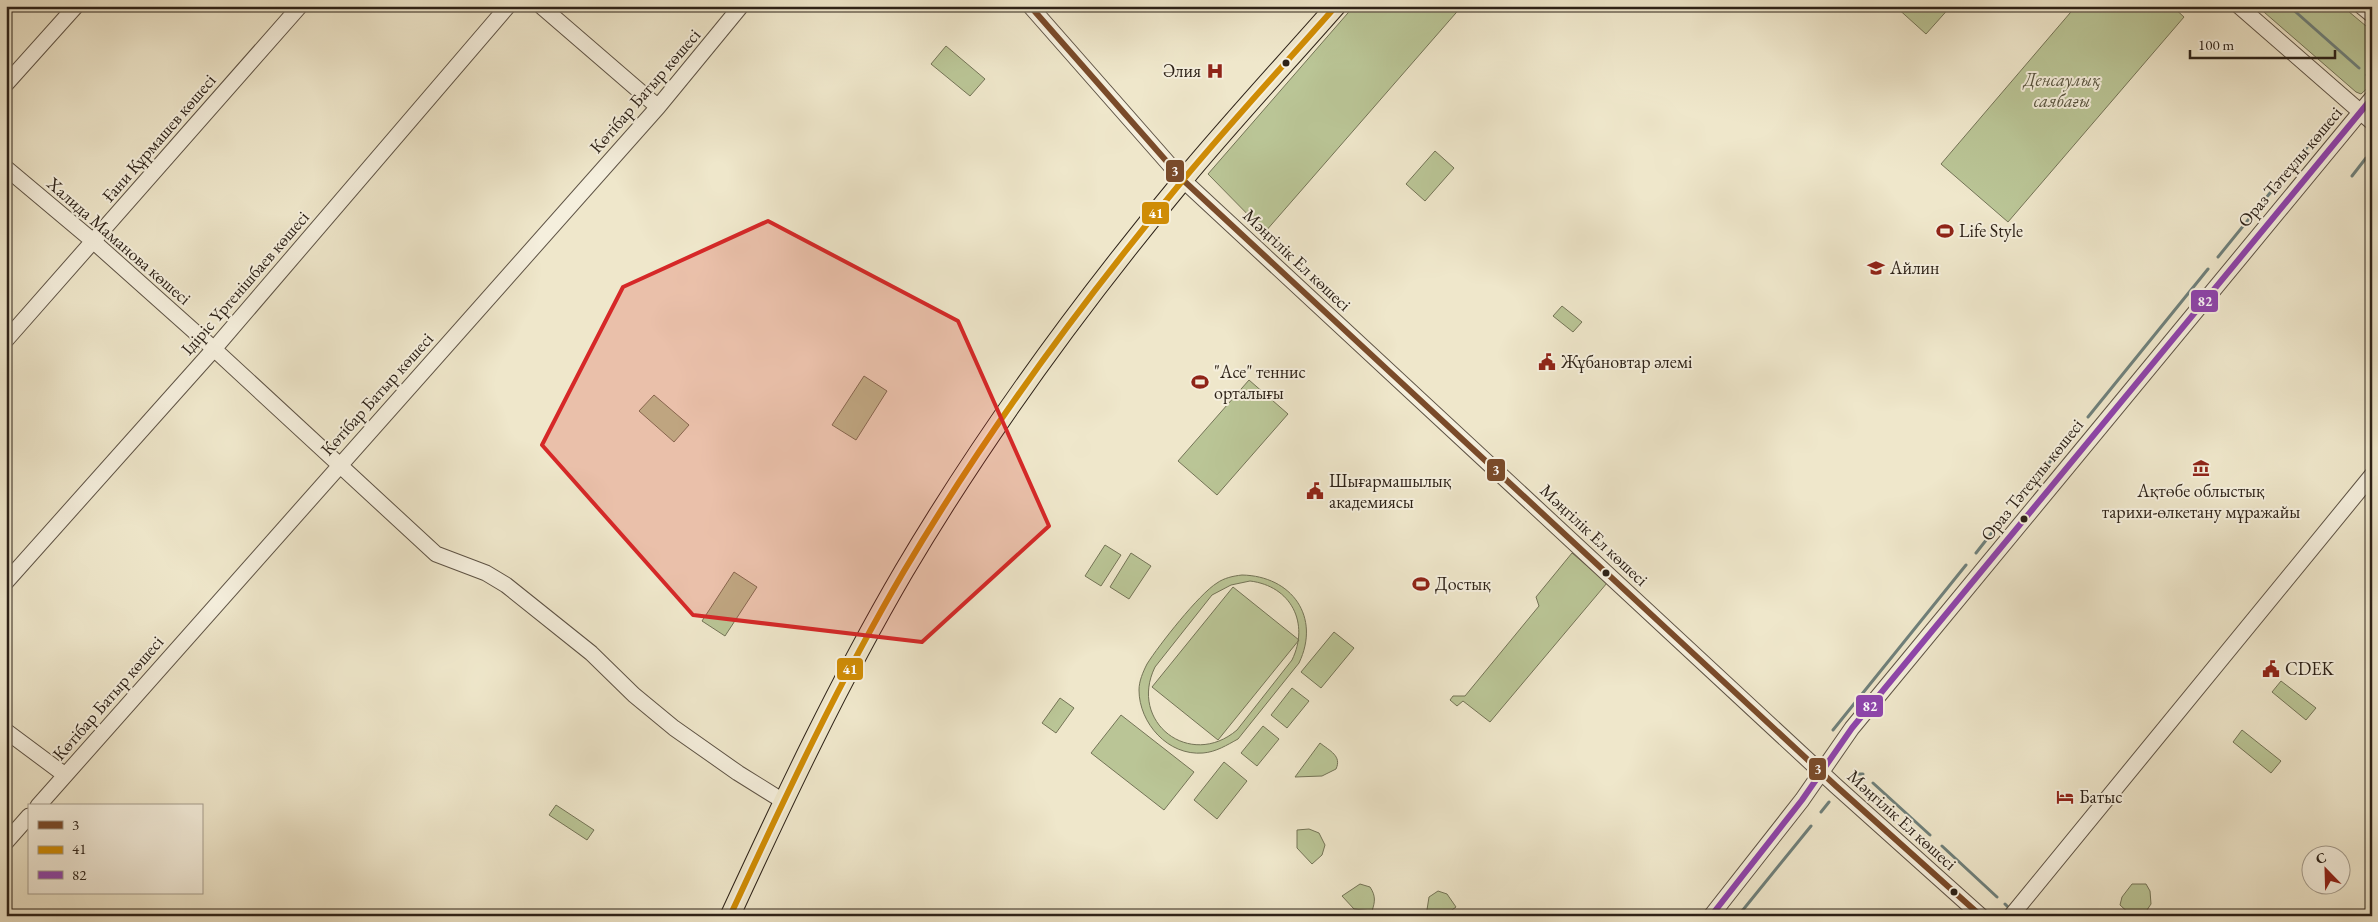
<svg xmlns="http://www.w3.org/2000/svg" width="2378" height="922" viewBox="0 0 2378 922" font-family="'EB Garamond',serif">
  <rect width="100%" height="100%" fill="#efe7cb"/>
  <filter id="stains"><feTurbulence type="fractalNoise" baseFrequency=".004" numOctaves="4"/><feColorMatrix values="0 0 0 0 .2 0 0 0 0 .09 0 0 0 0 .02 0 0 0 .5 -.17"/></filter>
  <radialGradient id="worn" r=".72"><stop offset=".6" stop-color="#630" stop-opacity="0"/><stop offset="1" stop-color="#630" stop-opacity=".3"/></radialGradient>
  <path fill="#bac596" stroke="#747457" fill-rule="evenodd" d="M1354 6H1462L1265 232 1208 174Z
    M1895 6H1951L1926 34Z
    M2076 6H2172L2184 17 2008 222 1941 164Z
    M2257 6H2342L2372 31V84L2361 94 2356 92Z
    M946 46 985 79 970 96 931 64Z
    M1435 151 1454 168 1425 201 1406 184Z
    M1562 306 1582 322 1573 332 1553 316Z
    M864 376 887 391 856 440 832 425Z
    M1249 380 1288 414 1217 495 1178 461Z
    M654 395 689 425 674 442 639 411Z
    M1105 545 1121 555 1101 586 1085 576Z
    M1131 553 1151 566 1129 599 1110 587Z
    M1572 553 1607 583 1490 722 1463 701 1457 706 1450 700 1453 696H1465L1539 606 1536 597Z
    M734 572 757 587 725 636 702 621Z
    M1242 575C1292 576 1321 617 1299 663L1238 739C1227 745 1216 752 1203 753 1168 756 1139 723 1139 690 1139 681 1143 672 1147 664 1159 645 1199 594 1217 583 1224 578 1233 576 1242 575ZM1250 581C1291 586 1310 623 1292 660L1237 730C1190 770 1128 722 1155 667L1212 595 1231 585Z
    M1233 587 1299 640 1218 740 1152 687Z
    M1334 632 1354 648 1321 688 1301 672Z
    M2281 681 2316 708 2306 720 2272 692Z
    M1292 688 1309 701 1287 728 1271 715Z
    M1060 698 1074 708 1056 733 1042 723Z
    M1121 715 1194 772 1164 810 1091 753Z
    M1263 726 1279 739 1257 766 1241 753Z
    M2242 730 2281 761 2271 773 2233 742Z
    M1320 743C1330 751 1342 756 1336 769L1322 776 1295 777Z
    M1224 762 1247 781 1217 819 1194 800Z
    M556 805 594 830 587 840 549 815Z
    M1309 829 1319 833 1325 845 1322 855 1312 864 1297 848V830Z
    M1360 884 1370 887C1376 896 1375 902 1372 911L1354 909 1342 896Z
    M2132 884H2146L2150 891 2151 904 2143 916H2132L2120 905 2122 897Z
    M1438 891 1447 894 1456 907 1444 916H1426L1429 897Z"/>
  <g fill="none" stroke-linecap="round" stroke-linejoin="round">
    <path stroke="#6f807b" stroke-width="3" d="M2289 6 2359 68
      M2367 75 2372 79
      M2352 176 2366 158
      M2218 257 2327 123
      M2088 417 2208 269
      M2021 497 2077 429
      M1976 553 2005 516
      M1833 730 1966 565
      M1850 777 1854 774H1863
      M1873 783 1930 835
      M1821 812 1829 802
      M1942 846 1997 897
      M2005 904 2008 907
      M1738 916 1811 826"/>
    <g stroke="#5e5345" stroke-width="17">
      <path id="minor" d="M541 6 658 107
        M1030 6 1183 180 1836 786 1981 916
        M2239 6 2372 122
        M2361 6 2372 15
        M6 84 76 6
        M6 168 93 241 214 349 436 554 486 573 506 585 591 653 634 695 674 728 738 773 783 801
        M6 340 300 6
        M6 582 214 349 508 6
        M6 731 65 775
        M38 806 658 107 741 6
        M6 842 29 816
        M1711 916 1802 800 1852 728 2372 98
        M2011 916 2372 475"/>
    </g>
    <g stroke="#2d2218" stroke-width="21">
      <path id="major" d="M730 916C784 799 839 682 904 571 985 434 1081 303 1183 180 1232 121 1285 64 1336 6"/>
    </g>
    <use href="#minor" stroke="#f5efdd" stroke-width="15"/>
    <use href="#major" stroke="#efe7cb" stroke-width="19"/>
    <g stroke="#f5efdd" stroke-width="10">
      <path id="bus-1" d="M1030 6 1183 180 1836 786 1981 916"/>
    </g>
    <g stroke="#f5efdd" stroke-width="10">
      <path id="bus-2" d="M730 916C784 799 839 682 904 571 985 434 1081 303 1183 180 1232 121 1285 64 1336 6"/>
    </g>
    <g stroke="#f5efdd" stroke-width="10">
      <path id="bus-3" d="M1711 916 1802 800 1852 728 2372 98"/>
    </g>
    <use href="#bus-1" stroke="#7a4b2a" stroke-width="6"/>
    <use href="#bus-2" stroke="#cf8c05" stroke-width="6"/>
    <use href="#bus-3" stroke="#8e44ad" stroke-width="6"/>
  </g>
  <path fill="#d62828" fill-opacity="0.2" stroke="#d62828" stroke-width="4" stroke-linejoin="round" d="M768 221 958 321 1049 526 922 642 693 615 542 445 623 287Z"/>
  <defs>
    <g id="hospital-bare" transform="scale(1.35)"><path d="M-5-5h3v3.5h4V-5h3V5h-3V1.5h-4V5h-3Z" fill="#8f2418" stroke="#f5efdd" stroke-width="2.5" paint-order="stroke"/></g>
    <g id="stadium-bare" transform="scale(1.35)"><path d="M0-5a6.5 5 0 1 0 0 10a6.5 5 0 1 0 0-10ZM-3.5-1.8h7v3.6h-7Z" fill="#8f2418" stroke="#f5efdd" stroke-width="2.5" paint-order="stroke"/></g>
    <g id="school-bare" transform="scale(1.35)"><path d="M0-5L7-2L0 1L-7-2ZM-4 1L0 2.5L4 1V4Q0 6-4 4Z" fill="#8f2418" stroke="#f5efdd" stroke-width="2.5" paint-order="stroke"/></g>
    <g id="civic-bare" transform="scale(1.35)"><path d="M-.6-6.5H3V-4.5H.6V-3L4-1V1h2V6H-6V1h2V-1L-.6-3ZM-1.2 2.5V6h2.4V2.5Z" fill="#8f2418" stroke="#f5efdd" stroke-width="2.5" paint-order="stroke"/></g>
    <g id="museum-bare" transform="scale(1.35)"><path d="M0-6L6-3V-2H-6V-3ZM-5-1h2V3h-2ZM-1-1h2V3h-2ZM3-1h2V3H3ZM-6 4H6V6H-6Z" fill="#8f2418" stroke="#f5efdd" stroke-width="2.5" paint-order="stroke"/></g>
    <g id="hotel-bare" transform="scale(1.35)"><path d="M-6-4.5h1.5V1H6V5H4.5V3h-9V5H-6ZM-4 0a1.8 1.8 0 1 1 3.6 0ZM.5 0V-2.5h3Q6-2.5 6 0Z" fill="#8f2418" stroke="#f5efdd" stroke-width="2.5" paint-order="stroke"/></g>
  </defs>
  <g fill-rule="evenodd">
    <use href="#hospital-bare" x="1215" y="71"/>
    <use href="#stadium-bare" x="1945" y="231"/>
    <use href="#school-bare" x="1876" y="268"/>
    <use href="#civic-bare" x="1547" y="362"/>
    <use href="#stadium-bare" x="1200" y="382"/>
    <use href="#museum-bare" x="2201" y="468"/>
    <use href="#civic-bare" x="1315" y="491"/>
    <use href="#stadium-bare" x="1421" y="584"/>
    <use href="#civic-bare" x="2271" y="669"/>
    <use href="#hotel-bare" x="2065" y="797"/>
  </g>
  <g fill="#2d2218" stroke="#f5efdd" stroke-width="2">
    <circle cx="1286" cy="63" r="4.5"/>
    <circle cx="2024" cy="519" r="4.5"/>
    <circle cx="1606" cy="573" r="4.5"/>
    <circle cx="1954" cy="892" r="4.5"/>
  </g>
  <g text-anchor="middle" stroke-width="4" stroke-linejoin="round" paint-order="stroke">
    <g font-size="18" fill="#2d2218" stroke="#f5efdd" text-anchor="start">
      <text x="1201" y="77" text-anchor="end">Әлия</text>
      <text x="1959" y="237">Life Style</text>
      <text x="1890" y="274">Айлин</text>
      <text x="1561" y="368">Жұбановтар әлемі</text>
      <text x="1214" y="378">"Ace" теннис<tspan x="1214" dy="21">орталығы</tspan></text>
      <text x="1329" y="487">Шығармашылық<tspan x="1329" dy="21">академиясы</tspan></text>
      <text x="2201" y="497" text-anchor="middle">Ақтөбе облыстық<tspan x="2201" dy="21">тарихи-өлкетану мұражайы</tspan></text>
      <text x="1435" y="590">Достық</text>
      <text x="2285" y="675">CDEK</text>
      <text x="2079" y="803">Батыс</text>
    </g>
    <g font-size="18" font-style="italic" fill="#57533e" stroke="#f5efdd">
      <text x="2062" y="86">Денсаулық<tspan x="2062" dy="21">саябағы</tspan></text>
    </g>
    <g font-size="18" fill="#2d2218" stroke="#f5efdd">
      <text transform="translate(645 91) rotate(-49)" y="6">Көтібар Батыр көшесі</text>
      <text transform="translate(159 138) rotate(-49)" y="6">Ғани Құрмашев көшесі</text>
      <text transform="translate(2290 167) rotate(-50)" y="6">Ораз Тәтеұлы көшесі</text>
      <text transform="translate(119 241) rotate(41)" y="6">Халида Маманова көшесі</text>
      <text transform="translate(1297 260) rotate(43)" y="6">Мәңгілік Ел көшесі</text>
      <text transform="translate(245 283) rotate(-49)" y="6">Ідіріс Үргенішбаев көшесі</text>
      <text transform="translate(377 394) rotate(-48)" y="6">Көтібар Батыр көшесі</text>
      <text transform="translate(2032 480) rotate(-51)" y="6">Ораз Тәтеұлы көшесі</text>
      <text transform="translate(1594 535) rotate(43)" y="6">Мәңгілік Ел көшесі</text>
      <text transform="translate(108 698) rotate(-49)" y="6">Көтібар Батыр көшесі</text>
      <text transform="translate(1902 820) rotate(42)" y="6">Мәңгілік Ел көшесі</text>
    </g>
  </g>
  <g stroke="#f5efdd" stroke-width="2">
    <rect x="1165" y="159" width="20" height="24" rx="5" fill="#7a4b2a"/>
    <rect x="1141" y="201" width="29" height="24" rx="5" fill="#cf8c05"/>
    <rect x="2190" y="289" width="29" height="24" rx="5" fill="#8e44ad"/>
    <rect x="1486" y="458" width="20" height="24" rx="5" fill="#7a4b2a"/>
    <rect x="836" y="657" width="28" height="24" rx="5" fill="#cf8c05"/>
    <rect x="1855" y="694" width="29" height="24" rx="5" fill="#8e44ad"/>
    <rect x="1808" y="757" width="19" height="24" rx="5" fill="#7a4b2a"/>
  </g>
  <g font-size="14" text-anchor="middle" font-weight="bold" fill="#fff">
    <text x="1175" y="176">3</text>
    <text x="1156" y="218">41</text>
    <text x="2205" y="306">82</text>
    <text x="1496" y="475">3</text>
    <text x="850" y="674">41</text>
    <text x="1870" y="711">82</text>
    <text x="1818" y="774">3</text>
  </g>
  <rect width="2378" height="922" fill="none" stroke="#efe7cb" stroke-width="25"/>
  <rect x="8" y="8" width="2363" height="907" fill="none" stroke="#2d2218" stroke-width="2.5"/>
  <rect x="12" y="12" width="2353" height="897" fill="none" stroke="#2d2218"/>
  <rect x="28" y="804" width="175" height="90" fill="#f5efdd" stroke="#a59d8e"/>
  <rect x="38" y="821" width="25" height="8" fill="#7a4b2a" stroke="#a59d8e"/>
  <text x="72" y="830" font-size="15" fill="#2d2218">3</text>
  <rect x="38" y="846" width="25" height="8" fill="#cf8c05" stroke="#a59d8e"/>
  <text x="72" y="854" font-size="15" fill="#2d2218">41</text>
  <rect x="38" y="871" width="25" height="8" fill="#8e44ad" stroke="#a59d8e"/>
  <text x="72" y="880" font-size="15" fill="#2d2218">82</text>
  <g transform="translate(2326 870) rotate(337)"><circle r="24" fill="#f5efdd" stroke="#a59d8e"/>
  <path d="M0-4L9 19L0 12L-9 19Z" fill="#8f2418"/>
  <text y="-8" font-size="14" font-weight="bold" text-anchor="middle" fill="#2d2218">С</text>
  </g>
  <path d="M2190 50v8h145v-8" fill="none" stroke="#2d2218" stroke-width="2.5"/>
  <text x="2198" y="50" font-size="15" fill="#2d2218" stroke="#f5efdd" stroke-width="4" paint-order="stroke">100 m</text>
  <rect width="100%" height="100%" filter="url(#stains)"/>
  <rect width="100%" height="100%" fill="url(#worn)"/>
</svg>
